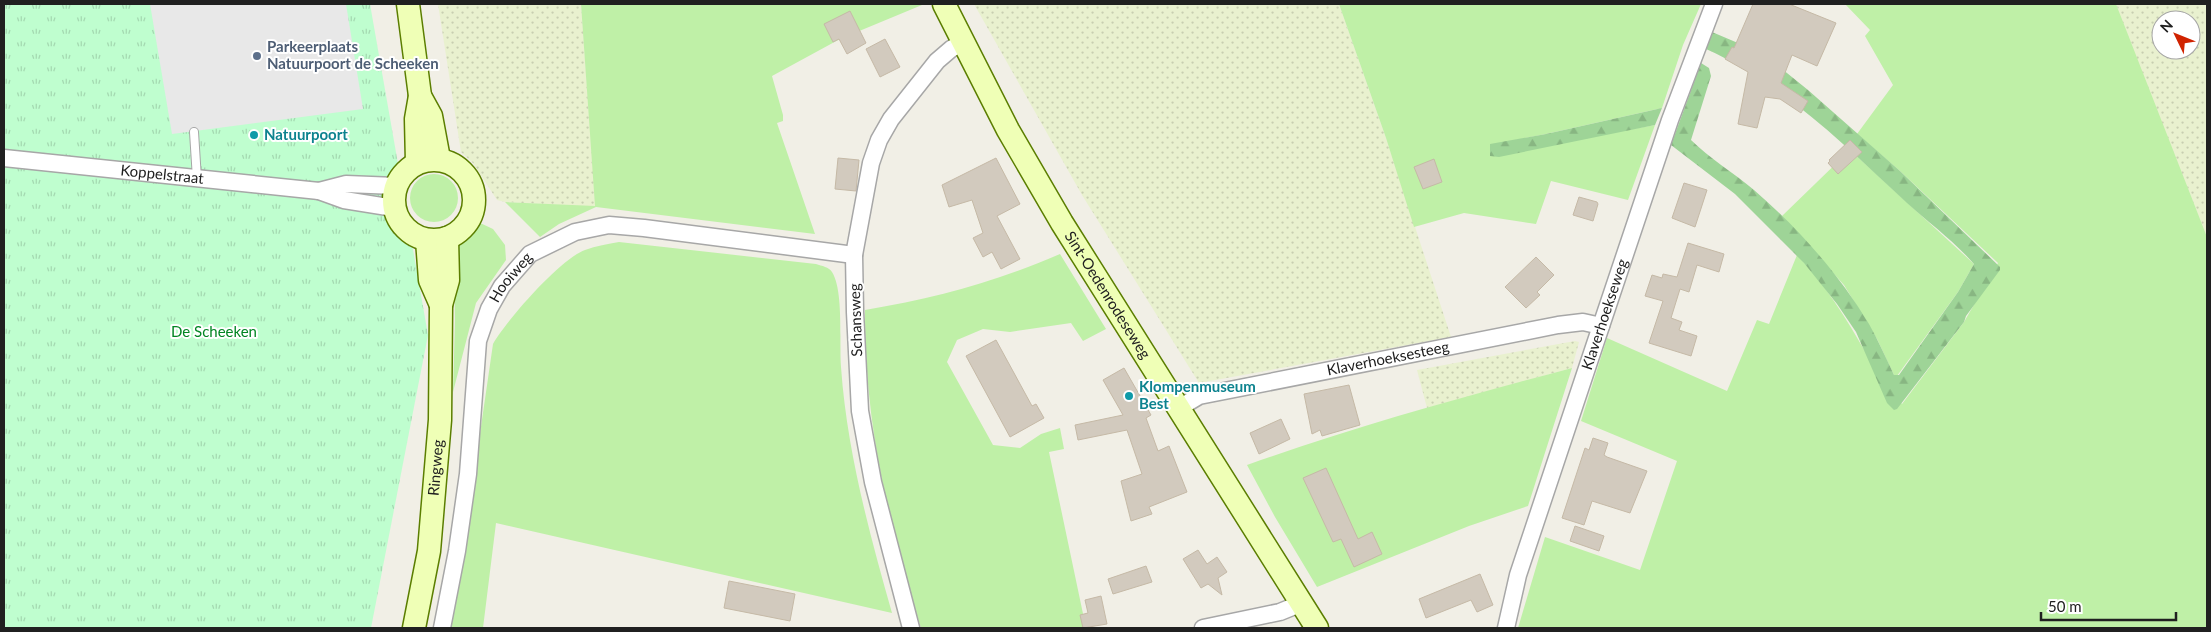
<svg xmlns="http://www.w3.org/2000/svg" width="2211" height="632" viewBox="0 0 2211 632" font-family="Lato,sans-serif">
  <defs>
    <pattern id="farmland-dots" width="8" height="8" patternUnits="userSpaceOnUse" patternTransform="scale(1.25)"><rect width="8" height="8" fill="#e9f1cf"/><path d="M2 2h.1M6 6h.1" fill="none" stroke="#c8ceb1" stroke-width="1.8" stroke-linecap="round"/></pattern>
    <pattern id="forest-firs" width="22" height="20" patternUnits="userSpaceOnUse" patternTransform="scale(1.25)"><rect width="22" height="20" fill="#9ed497"/><path d="M5 1l3.5 6h-7zM16 11l3.5 6h-7z" fill="#88b682"/></pattern>
    <pattern id="park-tufts" width="24" height="20" patternUnits="userSpaceOnUse" patternTransform="scale(1.25)"><rect width="24" height="20" fill="#bffecf"/><path d="M3 7l-1-3M5 7V3M7 7l1-3M15 17l-1-3M17 17v-4M19 17l1-3" fill="none" stroke="#a4d9b1"/></pattern>
  </defs>
  <rect width="100%" height="100%" fill="#f1efe6"/>
  <path fill="url(#farmland-dots)" fill-rule="evenodd" d="M438 4H581L596 207 505 202 497 200 473 163 461 152Z
    M974 4H1339L1386 138 1451 337 1199 383 1082 195Z
    M2116 4H2207V237L2133 52ZM2161 20H2191V50H2161Z
    M1575 341 1579 342 1572 368 1427 408 1417 370Z"/>
  <path fill="#bff0a7" d="M581 4H921L922 5 840 39 772 76 783 115V121L777 123 815 234 596 207 559 224 540 237 505 202 595 206Z
    M1339 4H1701L1683 45 1662 108 1546 134 1490 145 1621 131 1655 125 1628 200 1551 181 1536 224 1464 213 1414 227 1386 138Z
    M1845 4H2116L2207 237V628H1518L1545 537 1640 570 1677 461 1581 421 1607 338 1727 391 1757 320 1769 324 1797 255C1825 284 1846 318 1866 353 1876 371 1890 387 1902 404L1964 322 1998 263 1900 171 1857 134 1893 85 1865 36 1870 30Z
    M1850 150 1974 264 1958 292 1897 376 1894 375 1877 339 1844 285 1782 216Z
    M410 198a24 24 0 1 1 48 0a24 24 0 1 1-48 0Z
    M478 222 493 229 505 245 506 260 476 303 453 392 455 321 454 256 459 243Z
    M619 242 816 264C822 266 829 267 832 272 844 291 839 343 841 367 847 451 869 532 892 613L496 523 483 628H447L469 509 493 344C506 321 560 259 585 250 596 246 608 244 619 242Z
    M1060 254 1106 329 1083 341 1071 323 1010 332 983 329 957 340 947 362 993 445 1020 448 1041 434 1060 428 1064 449 1049 452 1086 628H921C888 525 864 419 865 310 936 298 993 283 1060 254Z
    M1572 368 1528 506 1469 526 1317 587 1275 517 1247 465C1353 427 1463 397 1572 368Z"/>
  <path fill="url(#forest-firs)" d="M1712 32 1745 46 1776 64 1808 90 1900 171 2000 267V270L1966 316 1964 322 1897 409 1894 410 1887 403 1856 332 1837 304 1804 263 1735 194 1671 145 1701 63 1709 68 1711 76 1691 140C1709 158 1734 173 1754 190 1798 228 1839 274 1869 324 1878 340 1886 358 1894 375H1899L1958 292 1974 264C1954 241 1929 223 1907 203 1844 145 1784 84 1706 49Z
    M1662 108 1655 125 1499 157 1490 156V144L1546 134Z"/>
  <path fill="url(#park-tufts)" d="M4 4H370L428 335 371 628H4Z"/>
  <path fill="#e8e8e8" d="M150 4H346L363 109 172 134Z"/>
  <path fill="#d2cabe" stroke="#c5b9a6" d="M1753 4H1789L1836 23 1817 66 1792 55 1781 83 1808 101 1801 113 1780 99 1765 97 1757 128 1738 124 1748 72 1725 59 1732 47 1734 48Z
    M850 11 866 43 847 54 839 39 833 42 824 24Z
    M885 39 900 67 880 77 866 49Z
    M1850 140 1862 152 1838 174 1828 163 1830 161 1829 160Z
    M838 158 859 160 856 191 835 189Z
    M996 158 1020 204 997 216 1020 259 1001 269 992 252 983 257 973 238 983 233 972 200 949 207 942 185Z
    M1434 159 1442 182 1423 189 1414 167Z
    M1684 183 1707 190 1695 227 1672 218Z
    M1579 197 1597 202 1598 204 1593 221 1573 215Z
    M1688 243 1724 254 1719 272 1697 265 1689 292 1680 289 1671 318 1682 322 1679 330 1697 336 1691 356 1649 343 1663 301 1645 296 1652 275 1662 278 1663 274 1677 277Z
    M1536 257 1554 275 1537 292 1540 295 1526 308 1505 287Z
    M996 340 1032 406 1036 404 1044 418 1010 437 966 356Z
    M1124 368 1151 415 1146 418 1158 451 1169 446 1187 492 1149 507 1152 514 1131 521 1121 481 1142 474 1127 430 1078 440 1075 425 1123 415 1103 380Z
    M1349 385 1360 425 1322 436 1320 430 1312 434 1304 394Z
    M1281 419 1290 439 1259 454 1250 433Z
    M1593 438 1608 443 1604 455 1607 457 1647 471 1630 513 1592 501 1584 525 1562 518 1585 448 1589 450Z
    M1326 468 1358 539 1372 532 1382 554 1354 567 1341 539 1333 542 1303 478Z
    M1575 526 1604 536 1599 551 1570 541Z
    M1198 550 1207 564 1217 557 1227 572 1218 578 1222 595 1208 584 1201 588 1183 559Z
    M1146 566 1152 582 1113 594 1108 579Z
    M1480 574 1493 605 1477 612 1471 600 1426 618 1419 599Z
    M729 581 795 594 790 621 724 608Z
    M1101 596 1107 624 1083 628 1080 615 1088 613 1085 600Z"/>
  <g fill="none" stroke-linecap="round" stroke-linejoin="round">
    <g stroke="#a7a7a7" stroke-width="10">
      <path id="lane" d="M194 132 197 179"/>
    </g>
    <g stroke="#a7a7a7" stroke-width="19">
      <g id="street">
        <path id="s1" d="M4 158 319 191 344 200 394 208"/>
        <path d="M319 191 346 184 396 186"/>
        <path id="s2" d="M1179 408 1199 396 1558 325 1583 322 1601 326"/>
        <path id="s3" d="M442 628 457 551 468 474 478 341 489 309 502 286 530 254 575 232 609 225 644 228 854 255"/>
        <path d="M911 628 873 482 860 411 855 312 854 255 871 163 879 140 891 119 937 61 951 49 963 42"/>
        <path d="M1203 628 1280 612 1302 603"/>
        <path id="s4" d="M1506 628 1518 575 1601 326 1670 120 1714 4"/>
      </g>
    </g>
    <g stroke="#5b7e00" stroke-width="25">
      <g id="secondary">
        <path d="M408 4 420 96 416 119 417 163"/>
        <path id="s5" d="M944 4 1008 130 1062 223 1317 628"/>
        <path d="M420 96 431 116 439 159"/>
        <circle cx="434" cy="200" r="40"/>
        <path d="M427 240 430 280 441 305"/>
        <path id="s6" d="M414 628 429 551 440 420 441 305 448 280 447 238"/>
      </g>
    </g>
    <use href="#lane" stroke="#fff" stroke-width="8"/>
    <use href="#street" stroke="#fff" stroke-width="16"/>
    <use href="#secondary" stroke="#efffb6" stroke-width="22"/>
  </g>
  <circle fill="#5c6f8a" stroke="#fff" stroke-width="2" cx="257" cy="56" r="5"/>
  <g fill="#0f9aa8" stroke="#fff" stroke-width="2">
    <circle cx="254" cy="135" r="5"/>
    <circle cx="1129" cy="396" r="5"/>
  </g>
  <g text-anchor="middle" stroke-width="4" stroke-linejoin="round" paint-order="stroke">
    <g font-size="15" font-weight="bold" fill="#4e5e75" stroke="#fff" text-anchor="start">
      <text x="267" y="52">Parkeerplaats<tspan x="267" dy="17">Natuurpoort de Scheeken</tspan></text>
    </g>
    <g font-size="15" font-weight="bold" fill="#0d838f" stroke="#fff" text-anchor="start">
      <text x="264" y="140">Natuurpoort</text>
      <text x="1139" y="392">Klompenmuseum<tspan x="1139" dy="17">Best</tspan></text>
    </g>
    <g font-size="15" fill="#202020" stroke="#fff">
      <text dy="5" stroke="none"><textPath href="#s1" startOffset="159">Koppelstraat</textPath></text>
      <text dy="5" stroke="none"><textPath href="#s3" startOffset="362">Hooiweg</textPath></text>
      <text dy="5" stroke="none"><textPath href="#s5" startOffset="334">Sint-Oedenrodeseweg</textPath></text>
      <text dy="5" stroke="none"><textPath href="#s4" startOffset="329">Klaverhoekseweg</textPath></text>
      <text transform="translate(856 320) rotate(-92)" y="5">Schansweg</text>
      <text dy="5" stroke="none"><textPath href="#s2" startOffset="216">Klaverhoeksesteeg</textPath></text>
      <text dy="5" stroke="none"><textPath href="#s6" startOffset="162">Ringweg</textPath></text>
    </g>
    <g font-size="15" fill="#028523" stroke="#fff">
      <text x="214" y="337">De Scheeken</text>
    </g>
  </g>
  <rect width="2211" height="632" fill="none" stroke="#202020" stroke-width="10"/>
  <g transform="translate(2176 35) rotate(313)"><circle r="24" fill="#ffffff" stroke="#a6a6a6"/>
  <path d="M0-4L9 19L0 12L-9 19Z" fill="#d02300"/>
  <text y="-8" font-size="14" font-weight="bold" text-anchor="middle" fill="#202020">N</text>
  </g>
  <path d="M2041 612v8h135v-8" fill="none" stroke="#202020" stroke-width="2.5"/>
  <text x="2048" y="612" font-size="15" fill="#202020" stroke="#ffffff" stroke-width="4" paint-order="stroke">50 m</text>
</svg>
